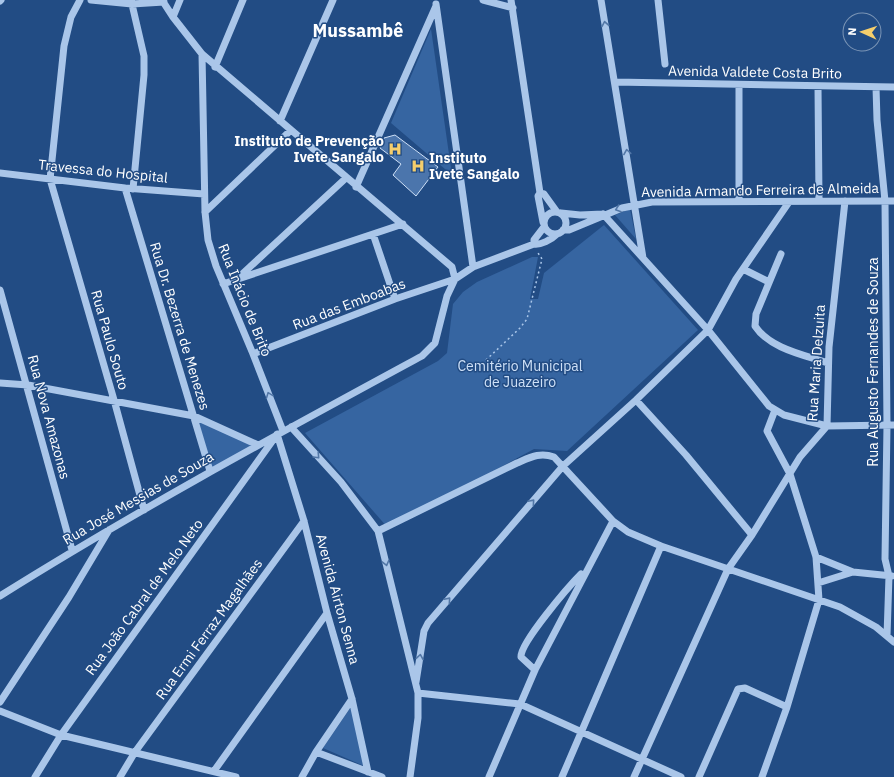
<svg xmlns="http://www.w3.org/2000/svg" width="894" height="777" viewBox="0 0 894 777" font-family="'IBM Plex Sans',sans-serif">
  <rect width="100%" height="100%" fill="#224c84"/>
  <path fill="#3665a1" d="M431 29 452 175 391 123Z
    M630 209 636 239 615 215Z
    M604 225 698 330 567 451 534 449 388 528 305 433 438 361 447 353 453 304 463 292 477 282 532 257H538L530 299H538L544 273Z
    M194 416 258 445 210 471Z
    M353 704 364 766 323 748Z"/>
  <path fill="#4b75ac" stroke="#cee0f7" d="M395 135 438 167 416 196 393 175 401 164 380 148 384 138Z"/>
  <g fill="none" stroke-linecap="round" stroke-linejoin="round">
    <path stroke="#aac6e9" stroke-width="1.5" stroke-dasharray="2 3" stroke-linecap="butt" d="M486 360 520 328 527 319 542 259 538 253"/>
    <path stroke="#aac6e9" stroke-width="7" d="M80 0 71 17 64 46 50 179 114 400 144 510
      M91 0 132 4 164 2
      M131 0 144 56V75L133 189
      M162 0 173 17 202 54 452 267 455 279
      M483 0 513 8
      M511 0 540 193 538 196 543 222
      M601 0 643 258
      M658 0 665 64
      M0 1 1 0
      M436 4 473 267
      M173 17 180 0
      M202 54 205 212 208 240 216 266 253 354 283 431
      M215 67 243 0
      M615 82 894 87
      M818 86 819 201
      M876 87 877 120 885 201 887 425 885 559 889 576 887 636
      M280 121 333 0
      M0 173 125 188 204 194
      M356 187 436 6
      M125 188 210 471
      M540 193 544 194 557 212
      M739 201V86
      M544 223a11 11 0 1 1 22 0a11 11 0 1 1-22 0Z
      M205 212 291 130
      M561 213 580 215 603 214
      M603 214 708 330 769 406 784 415 827 426 894 425
      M563 230H569L622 208 652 202 894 201
      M373 234 395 299
      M534 244V240L544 227
      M781 254 756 314 755 326C770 349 805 355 828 363
      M743 269 769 282
      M239 277 346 178
      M223 284 403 224
      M0 290 72 550
      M253 354 395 299 455 279
      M0 383 28 385 194 416 258 445
      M636 400 686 455 752 535
      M291 427 341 482 378 531 418 693V718L410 777
      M277 434 304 521 327 613 352 699 368 772
      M378 531 517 463C531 457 540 452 554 457L613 521 628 532 661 546 840 607 876 627 894 642
      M816 557 853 572 892 576
      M818 583 853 572
      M0 596C137 510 280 433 422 356L435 343 447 296 455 279 473 267 534 244C541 245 551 240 557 234
      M535 670 521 657C520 643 569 586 581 574
      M416 682 424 631 428 623 563 466 636 400 708 330 736 279 789 202
      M418 693 520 704 681 777
      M0 702 69 597 109 530
      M0 711 61 735 236 777
      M316 752 382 777
      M214 771 327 613
      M35 777 61 735 276 436
      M120 777 135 752 304 521
      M302 777 316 752 352 699
      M489 777 535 670 613 521
      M562 777 661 546
      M634 777 728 569 752 535 800 457 827 426 829 347 845 201
      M699 777 738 689 745 688 787 707
      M762 777 787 707 819 600 816 557 790 474 767 431 775 410"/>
  </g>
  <defs><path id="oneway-chevron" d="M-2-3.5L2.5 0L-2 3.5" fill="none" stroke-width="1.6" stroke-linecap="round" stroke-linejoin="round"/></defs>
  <g stroke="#5277a7">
    <use href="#oneway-chevron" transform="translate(605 24) rotate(-100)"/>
    <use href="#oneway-chevron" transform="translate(627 152) rotate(-99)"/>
    <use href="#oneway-chevron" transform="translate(618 209) rotate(161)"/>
    <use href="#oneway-chevron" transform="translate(269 395) rotate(-111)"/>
    <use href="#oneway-chevron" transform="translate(317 456) rotate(47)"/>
    <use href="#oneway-chevron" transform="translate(532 502) rotate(-49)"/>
    <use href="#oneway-chevron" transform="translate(386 563) rotate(76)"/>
    <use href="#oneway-chevron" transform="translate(448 600) rotate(-49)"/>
    <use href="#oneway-chevron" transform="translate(420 657) rotate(-81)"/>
  </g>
  <defs>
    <g id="hospital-bare" transform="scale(1.08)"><path d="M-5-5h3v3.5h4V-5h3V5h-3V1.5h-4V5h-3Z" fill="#f5ce6c" stroke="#224c84" stroke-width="2.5" paint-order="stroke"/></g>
  </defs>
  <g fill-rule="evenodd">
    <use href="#hospital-bare" x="395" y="149"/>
    <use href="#hospital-bare" x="418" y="166"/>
  </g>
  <g text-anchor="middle" stroke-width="3" stroke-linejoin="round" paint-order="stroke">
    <g font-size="14" fill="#fff" stroke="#224c84">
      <text transform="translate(755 72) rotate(1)" y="5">Avenida Valdete Costa Brito</text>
      <text transform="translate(103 171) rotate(6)" y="5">Travessa do Hospital</text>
      <text transform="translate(760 190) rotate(-1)" y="5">Avenida Armando Ferreira de Almeida</text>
      <text transform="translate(245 300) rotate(68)" y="5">Rua Inácio de Brito</text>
      <text transform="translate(349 304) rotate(-21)" y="5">Rua das Emboabas</text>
      <text transform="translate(180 326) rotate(73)" y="5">Rua Dr. Bezerra de Menezes</text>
      <text transform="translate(110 340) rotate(74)" y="5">Rua Paulo Souto</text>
      <text transform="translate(873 362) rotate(-90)" y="5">Rua Augusto Fernandes de Souza</text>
      <text transform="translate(816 363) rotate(-86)" y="5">Rua Maria Delzuita</text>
      <text transform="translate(49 417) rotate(75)" y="5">Rua Nova Amazonas</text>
      <text transform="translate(138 498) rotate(-30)" y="5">Rua José Messias de Souza</text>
      <text transform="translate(144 597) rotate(-54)" y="5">Rua João Cabral de Melo Neto</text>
      <text transform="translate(338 599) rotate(75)" y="5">Avenida Airton Senna</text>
      <text transform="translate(209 629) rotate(-54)" y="5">Rua Ermi Ferraz Magalhães</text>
    </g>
    <g font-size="14" font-weight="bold" fill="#fff" stroke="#224c84" text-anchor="end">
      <text x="384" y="146">Instituto de Prevenção<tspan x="384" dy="16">Ivete Sangalo</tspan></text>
      <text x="429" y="163" text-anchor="start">Instituto<tspan x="429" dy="16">Ivete Sangalo</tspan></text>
    </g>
    <g font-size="14" fill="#cee0f7" stroke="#224c84">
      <text x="520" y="371">Cemitério Municipal<tspan x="520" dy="16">de Juazeiro</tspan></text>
    </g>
    <g font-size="18" font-weight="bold" fill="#fff" stroke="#224c84">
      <text x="358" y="37">Mussambê</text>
    </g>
  </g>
  <g transform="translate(862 32) rotate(273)"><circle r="19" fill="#224c84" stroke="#7a94b5"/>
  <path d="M0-3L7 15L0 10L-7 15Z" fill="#f5ce6c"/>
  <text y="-6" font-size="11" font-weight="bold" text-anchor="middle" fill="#ffffff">N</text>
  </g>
</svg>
